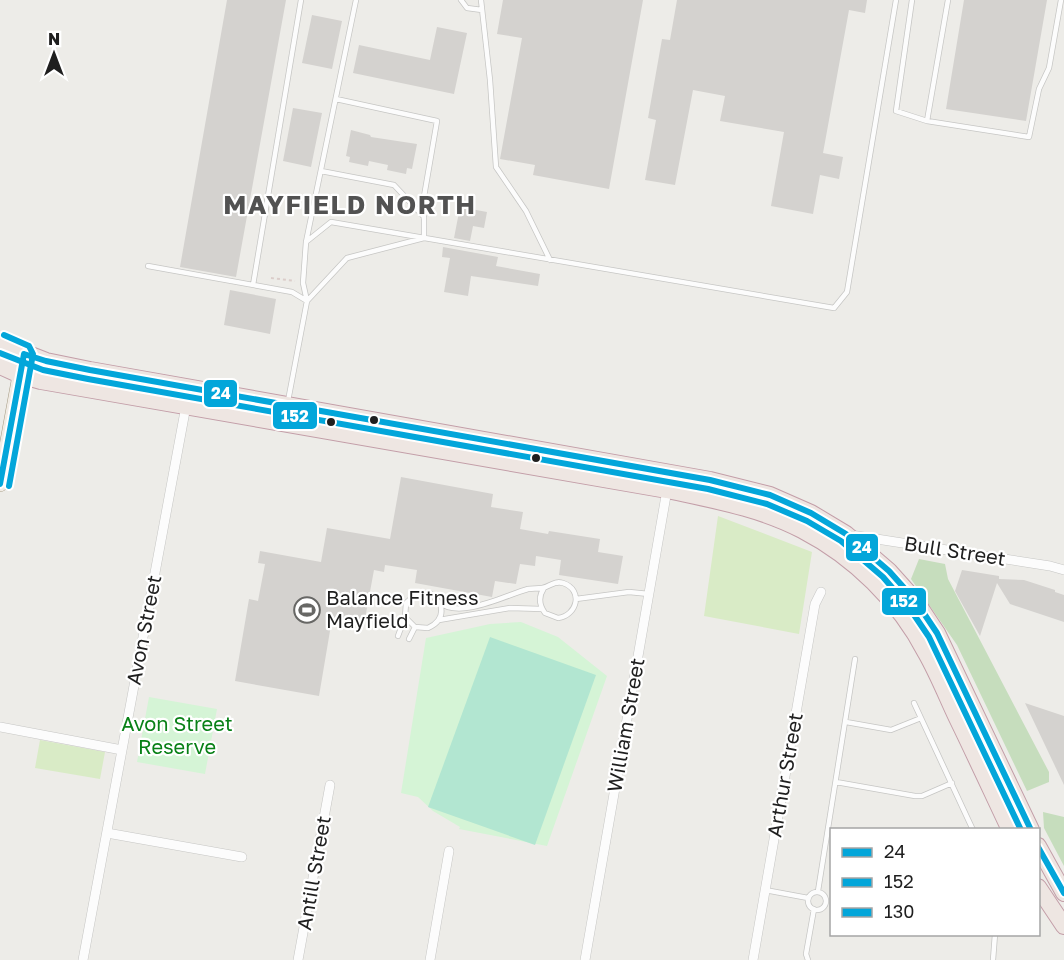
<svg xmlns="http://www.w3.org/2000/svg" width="1064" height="960" viewBox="0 0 1064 960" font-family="'Golos Text',sans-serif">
  <rect width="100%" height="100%" fill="#edece8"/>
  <path fill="#d9ebc6" d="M718 516 812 552 799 634 704 616Z
    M40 740 105 752 100 779 35 768Z"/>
  <path fill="#c6ddbd" d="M919 559 945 564 948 579 1049 772V782L1027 791 957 645 911 579Z
    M1043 812 1064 817V866L1044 828Z"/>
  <path fill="#d5f4d6" d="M521 622 558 637 607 676 547 846 459 829 460 827 433 811 418 797 401 793 426 638 490 624Z
    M149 697 217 709 205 774 137 762Z"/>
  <path fill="#b2e6d1" d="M490 637 596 675 535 845 428 807Z"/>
  <path fill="#d4d2cf" d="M227 0H286L236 277 180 267Z
    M503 0H643L609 189 533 175 535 165 500 159 522 38 497 34Z
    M677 0H867L865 13 849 10 823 153 843 157 839 179 820 175 813 214 771 206 784 132 720 121 725 96 693 90 675 185 645 180 656 120 648 118 662 39 670 40Z
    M964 0H1047L1026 121 946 109Z
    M312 15 342 21 332 69 302 63Z
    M437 27 467 33 454 94 353 73 359 45 430 60Z
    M293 108 322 113 311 167 283 161Z
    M351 130 370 135 371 137 417 144 412 169 407 168 406 174 387 170 388 165 369 161 368 166 349 162 350 157 346 156Z
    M460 207 487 212 484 228 473 226 470 241 454 238Z
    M443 247 498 257 496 266 540 274 538 286 471 276 468 296 444 292 450 258 442 257Z
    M230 290 276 299 270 334 224 325Z
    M401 477 493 494 491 507 523 512 520 529 548 534 549 531 600 539 598 552 623 556 618 584 559 575 561 560 536 556 535 566 520 564 516 584 495 581 492 597 415 583 417 570 385 565 384 572 374 570 364 624 332 619 319 696 235 681 249 599 258 601 265 564 258 563 260 551 321 562 327 528 390 539Z
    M962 570 999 576V579L1024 580 1055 590V592L1064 595V622L1010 604 997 583 980 636 955 591Z
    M1025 703 1064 716V785Z"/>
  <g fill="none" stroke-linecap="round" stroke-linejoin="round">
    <g stroke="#c6c6c4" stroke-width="6">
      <path id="service" d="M461 0 467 8 482 10
        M481 0 490 80 496 167 526 211 550 260
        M912 0 896 111 927 121
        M948 0 927 121 1029 137 1039 89 1049 68 1061 0
        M336 99 437 121 421 214
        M306 242 356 0
        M148 266 292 292 307 301 347 258 424 238V217L394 185 321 171
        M253 285 301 0
        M288 401 307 301 303 283 306 242 331 222 834 308 847 292 896 0
        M576 599 629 592 649 594
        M440 603C444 615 439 623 428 628L415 627 405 617 406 603 416 594 430 593C434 596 436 600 440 603 461 619 506 595 528 589 533 588 537 589 542 588 550 587 554 580 563 583 584 590 577 616 558 618L545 613C539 605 538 597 544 588
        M439 620 510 608 542 609
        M398 636 405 617
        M409 639 415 627
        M914 703 973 830
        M846 722 891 730 921 718
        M836 782 915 796H922L952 783
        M765 890 808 898
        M818 891 855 659
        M808 901a9 9 0 1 1 18 0a9 9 0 1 1-18 0Z
        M808 960 806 954 814 909
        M993 960 995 934"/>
    </g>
    <g stroke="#c6c6c4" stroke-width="10">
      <path id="minor" d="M851 535 1050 566 1064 570
        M0 727 122 750
        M107 833 242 857
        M83 960 186 406
        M298 960 330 785
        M430 960 449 851
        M585 960 667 490
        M753 960 815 604 821 592"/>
    </g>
    <g stroke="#a49b84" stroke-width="16">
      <path id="primary" d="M0 484 24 354"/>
    </g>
    <g stroke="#c39ea8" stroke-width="18">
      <path id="trunk" d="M0 343 46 361 90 370 710 480 770 495 811 513 846 534 889 571 915 600 937 633 1031 830
        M0 366 20 375 41 381 667 490C713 500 760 508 802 530 854 557 899 601 926 653 938 674 947 697 957 718 975 755 992 792 1010 830
        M1038 846 1064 893
        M1038 887 1064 926"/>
    </g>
    <path stroke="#dbcdca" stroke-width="2" stroke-dasharray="3 3" stroke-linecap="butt" d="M271 278 295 281"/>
    <use href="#service" stroke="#fcfcfc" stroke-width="4.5"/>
    <use href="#minor" stroke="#fcfcfc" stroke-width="9"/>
    <use href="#primary" stroke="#f1ece5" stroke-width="15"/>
    <use href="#trunk" stroke="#eee6e2" stroke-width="16"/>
    <g stroke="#fff" stroke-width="10">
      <path id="bus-1" d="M0 484 24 354 46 361 90 370 710 480 770 495 811 513 846 534 889 571 915 600 937 633 1031 830
        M1038 847 1064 893"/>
    </g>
    <g stroke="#fff" stroke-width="10">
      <path id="bus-2" d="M0 353 43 370 88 379 708 489 767 504 807 521 841 541 883 577 908 606 929 637 1021 830"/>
    </g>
    <g stroke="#fff" stroke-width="10">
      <path id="bus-3" d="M4 335 29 346 33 354 9 486"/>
    </g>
    <use href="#bus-1" stroke="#03a6da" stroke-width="6"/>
    <use href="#bus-2" stroke="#03a6da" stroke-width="6"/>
    <use href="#bus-3" stroke="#03a6da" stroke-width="6"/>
  </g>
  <defs>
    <g id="stadium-ring" transform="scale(1.35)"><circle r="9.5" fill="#fff" stroke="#676765" stroke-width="1.5"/><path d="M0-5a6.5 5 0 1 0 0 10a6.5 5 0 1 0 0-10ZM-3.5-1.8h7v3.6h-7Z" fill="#676765"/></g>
  </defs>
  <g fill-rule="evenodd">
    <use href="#stadium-ring" x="307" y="610"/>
  </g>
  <g fill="#1f1f1f" stroke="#fff" stroke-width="2">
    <circle cx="374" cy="420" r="5"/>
    <circle cx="331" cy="422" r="5"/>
    <circle cx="536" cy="458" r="5"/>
  </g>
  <g text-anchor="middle" stroke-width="4.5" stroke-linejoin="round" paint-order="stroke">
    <g font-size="20" fill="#1f1f1f" stroke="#fff">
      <text transform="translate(955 551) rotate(9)" y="7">Bull Street</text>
      <text transform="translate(144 630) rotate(-79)" y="7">Avon Street</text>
      <text transform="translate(626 725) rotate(-80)" y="7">William Street</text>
      <text transform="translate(785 775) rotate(-80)" y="7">Arthur Street</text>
      <text transform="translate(314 873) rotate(-80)" y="7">Antill Street</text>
    </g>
    <g font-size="20" fill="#1f1f1f" stroke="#fff" text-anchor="start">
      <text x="326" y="605">Balance Fitness<tspan x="326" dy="23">Mayfield</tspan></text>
    </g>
    <g font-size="20" fill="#098117" stroke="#fff">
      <text x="177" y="731">Avon Street<tspan x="177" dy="23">Reserve</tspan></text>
    </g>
    <g font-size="26" font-weight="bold" letter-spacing="1.5" fill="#525252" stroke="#fff">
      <text x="350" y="214">MAYFIELD NORTH</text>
    </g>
  </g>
  <g stroke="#fff" stroke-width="2">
    <rect x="203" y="379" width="35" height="29" rx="6" fill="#03a6da"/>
    <rect x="272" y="401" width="46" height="29" rx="6" fill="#03a6da"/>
    <rect x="845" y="533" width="34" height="29" rx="6" fill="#03a6da"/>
    <rect x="881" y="587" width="46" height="29" rx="6" fill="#03a6da"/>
  </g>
  <g font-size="16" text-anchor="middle" font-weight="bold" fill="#fff">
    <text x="221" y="399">24</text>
    <text x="295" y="422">152</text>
    <text x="862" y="553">24</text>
    <text x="904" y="607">152</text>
  </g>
  <rect x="830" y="828" width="210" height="108" fill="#ffffff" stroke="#a5a5a5" stroke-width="1.5"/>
  <rect x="842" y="848" width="30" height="9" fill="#03a6da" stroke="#a5a5a5" stroke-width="1.5"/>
  <text x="884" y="858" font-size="18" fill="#1f1f1f">24</text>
  <rect x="842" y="878" width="30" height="9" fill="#03a6da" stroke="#a5a5a5" stroke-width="1.5"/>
  <text x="884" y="888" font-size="18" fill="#1f1f1f">152</text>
  <rect x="842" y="908" width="30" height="9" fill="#03a6da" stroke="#a5a5a5" stroke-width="1.5"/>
  <text x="884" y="918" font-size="18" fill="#1f1f1f">130</text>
  <g transform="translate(54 54)" stroke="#ffffff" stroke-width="4.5" paint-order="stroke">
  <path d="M0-4.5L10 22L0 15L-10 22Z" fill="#1f1f1f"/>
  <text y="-9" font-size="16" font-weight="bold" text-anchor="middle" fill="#1f1f1f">N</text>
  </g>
</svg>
